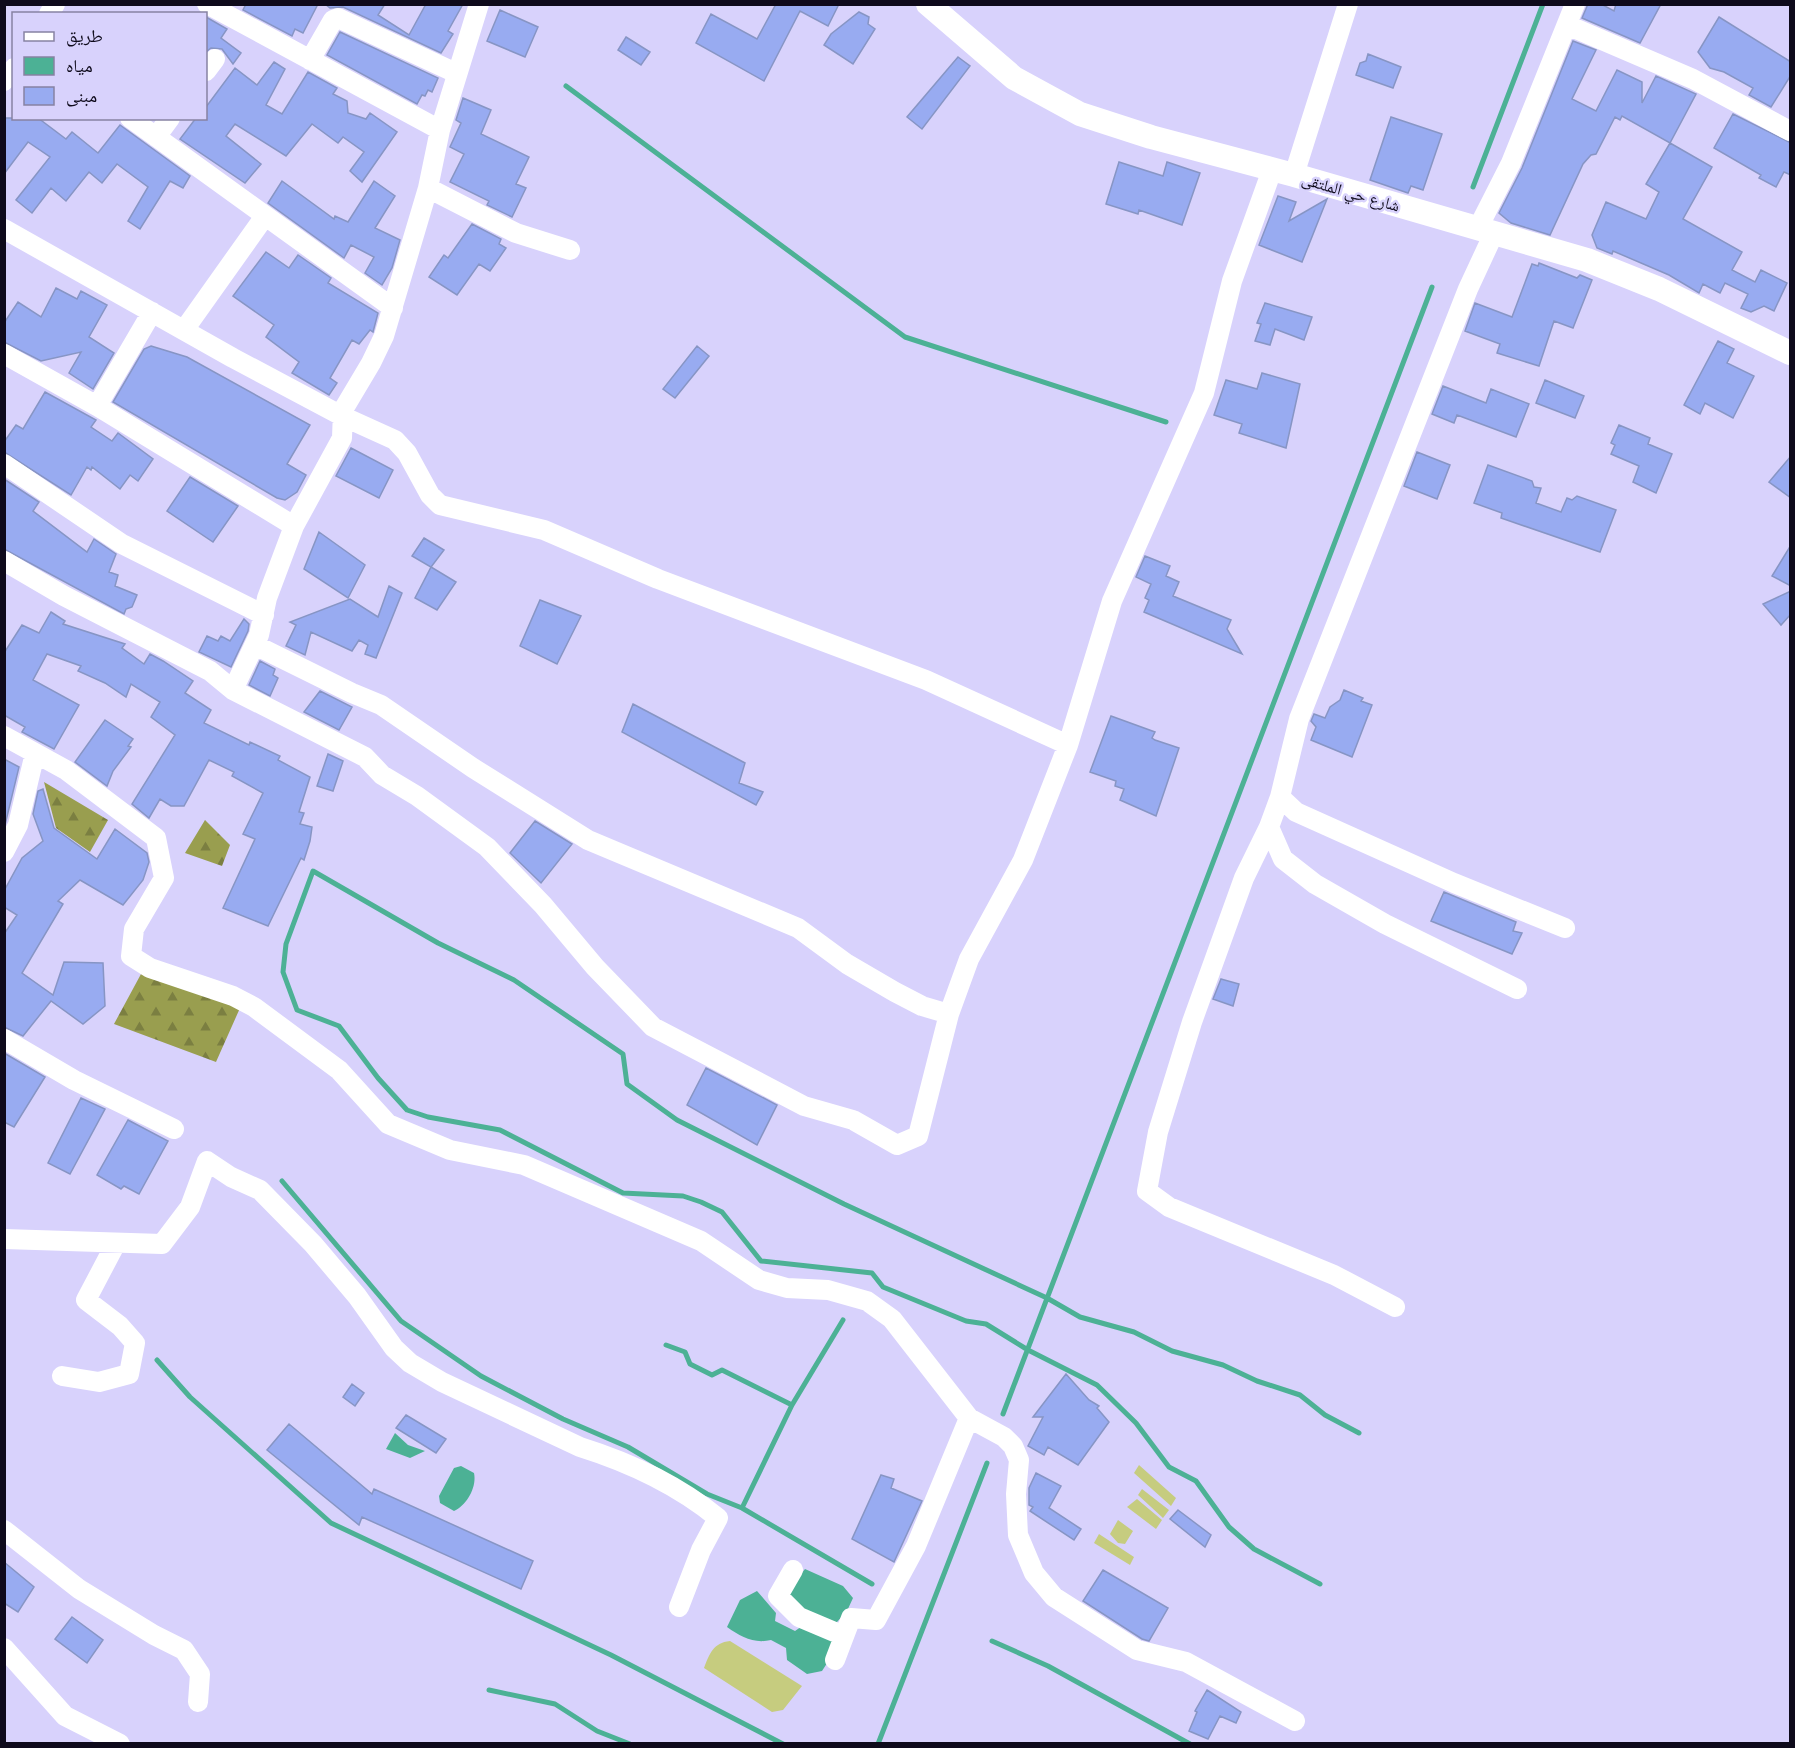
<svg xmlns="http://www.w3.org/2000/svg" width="1795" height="1748" viewBox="0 0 1795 1748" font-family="Helvetica,'Noto Naskh Arabic',sans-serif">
  <defs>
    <pattern id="forest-firs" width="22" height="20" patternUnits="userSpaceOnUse" patternTransform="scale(1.5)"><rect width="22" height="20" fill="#999e4f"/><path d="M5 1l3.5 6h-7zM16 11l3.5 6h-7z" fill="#7b7f41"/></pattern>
  </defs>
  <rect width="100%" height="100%" fill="#d8d2fc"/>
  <path fill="#c6cc7f" d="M1139 1465 1176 1498 1171 1506 1134 1473Z
    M1142 1489 1169 1510 1163 1518 1138 1495Z
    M1137 1499 1162 1520 1156 1529 1127 1507Z
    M1118 1520 1133 1531 1125 1544 1118 1543 1110 1534Z
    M1099 1534 1134 1557 1130 1565 1094 1543Z
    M730 1641 802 1686 783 1710 772 1712 704 1668C710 1653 713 1643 730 1641Z"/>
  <path fill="url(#forest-firs)" d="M44 782 108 820 90 852 56 828Z
    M205 820 230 845 222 866 185 853Z
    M141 974 240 1008 216 1062 114 1024Z"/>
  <path fill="#4cb195" d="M395 1433 408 1445 425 1451 410 1458 386 1449Z
    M461 1466 474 1473C477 1487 467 1505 454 1511L440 1503 439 1496 454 1468Z
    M805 1569 843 1586 853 1598 847 1611 837 1622 822 1623 793 1608 787 1592Z
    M757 1591 776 1613 775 1621 795 1631 805 1624 835 1642 831 1657 822 1671 807 1674 787 1660 786 1648 771 1640C754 1644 741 1637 727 1627L740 1600Z"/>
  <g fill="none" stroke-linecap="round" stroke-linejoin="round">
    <path stroke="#4cb195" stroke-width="5" d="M566 86 905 337 1166 422
      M1473 187 1543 4
      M282 1181 401 1321 481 1376 563 1419 628 1447 707 1494 742 1508
      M843 1320 792 1405 742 1508 872 1584
      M666 1345 685 1352 690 1364 712 1375 722 1370 792 1405
      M157 1360 190 1397 331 1523 611 1655 783 1744
      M1003 1414 1432 287
      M1320 1584 1254 1549 1229 1527 1196 1481 1169 1467 1136 1423 1097 1385 1028 1350 986 1324 966 1321 883 1287 872 1273 761 1261 722 1212 701 1202 683 1196 623 1193 500 1130 428 1117 407 1110 378 1078 339 1026 297 1010 283 972 286 944 313 871 438 943 514 980 623 1054 627 1084 677 1120 844 1204 1047 1298 1080 1317 1134 1332 1172 1351 1223 1365 1257 1381 1300 1395 1325 1415 1359 1433
      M992 1641 1048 1666 1190 1744
      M489 1690 555 1704 597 1731 630 1744
      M878 1744 987 1463"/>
  </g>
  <path fill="#98abf1" stroke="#8795c4" stroke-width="1.5" d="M246 4H318L303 33 295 29 292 36 243 10Z
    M325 4H385L378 15 409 35 426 4H463L448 31 453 34 441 53 343 7 330 8Z
    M776 4H839L828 26 800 11 764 81 696 43 711 14 757 39Z
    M1588 4H1601L1614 11 1616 4H1661L1640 43 1582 18Z
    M500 10 538 27 525 57 487 41Z
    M859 12 869 17 868 24 875 29 853 64 824 45 831 34Z
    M206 17 227 29 221 38 241 53 233 64 222 49 211 48 206 52Z
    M1719 17 1791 62V75L1771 107 1749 95 1753 88 1724 72 1710 68 1698 52Z
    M340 32 438 78 432 92 428 90 425 96 422 95 417 104 327 55Z
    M626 37 650 52 641 65 618 50Z
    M1573 41 1596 50 1572 99 1596 111 1617 70 1642 82V103L1656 76 1696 94 1670 143 1622 116 1620 120 1615 117 1596 154 1591 155 1583 164 1550 235 1511 223 1499 213 1522 168Z
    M1368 54 1401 67 1393 88 1356 75 1360 63 1366 61Z
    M958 57 970 66 922 129 907 117Z
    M274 62 285 69 266 105 282 114 308 72 337 88 333 94 347 101 348 113 366 119 370 113 397 132 362 182 350 171 364 152 343 137 338 143 312 124 286 156 235 124 226 136 261 164 245 183 180 139 196 118H206V107L235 68 257 85Z
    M463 98 491 110 481 134 529 157 516 184 526 188 512 217 487 205 489 201 450 182 464 154 450 147 461 123 456 120Z
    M1733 114 1791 143V175L1784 172 1776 187 1759 178 1761 175 1714 148Z
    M1391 117 1442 134 1423 190 1411 186 1408 193 1370 180Z
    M4 118H38L66 139 72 132 98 153 120 125 190 176 183 188 170 181 140 229 128 221 148 187 117 164 102 183 89 172 66 201 51 188 32 213 16 200 50 157 28 142 4 174Z
    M1670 143 1712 167 1683 219 1742 252 1732 270 1755 282 1761 270 1787 283 1774 311 1764 306 1751 312 1741 308 1748 294 1725 283 1720 293 1703 284 1699 293 1669 275 1613 251 1612 254 1597 248 1592 235 1606 202 1646 219 1659 192 1646 184Z
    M1119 162 1163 176 1167 162 1200 173 1182 225 1139 210 1138 214 1106 204Z
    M282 181 334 219 335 216 348 222 374 181 395 196 375 228 400 240 392 268 382 285 365 273 374 257 351 245 344 258 268 203Z
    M1278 196 1296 202 1289 221 1327 199 1302 262 1259 245Z
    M472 224 501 239 499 244 506 248 490 271 479 264 457 295 429 277 444 255 448 258Z
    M266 252 289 268 298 255 331 278 328 283 378 313 373 332 370 330 359 344 352 340 330 378 337 383 329 395 292 373 299 362 266 337 274 325 233 296Z
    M1539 263 1577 278 1580 275 1592 280 1573 328 1554 321 1539 366 1497 353 1500 344 1465 331 1475 303 1512 317 1532 264 1538 266Z
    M56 288 77 299 81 291 107 305 89 337 114 353 93 389 69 373 81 352 41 361 4 342V323L18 302 41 317Z
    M1265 303 1312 317 1304 340 1275 329 1270 345 1255 341 1261 324 1257 323Z
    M1718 341 1734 349 1727 363 1754 376 1733 418 1705 403 1700 414 1684 405Z
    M151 346 187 357 310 425 287 464 306 475 297 492 285 500 277 498 113 402 144 349Z
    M697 346 709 356 675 398 663 389Z
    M1262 373 1300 384 1286 448 1239 433 1242 424 1214 415 1226 380 1257 389Z
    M1545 380 1584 396 1575 418 1536 403Z
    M1443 386 1486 403 1491 389 1529 404 1516 437 1457 415 1454 423 1432 414Z
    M45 392 96 420 91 427 112 441 118 433 153 459 138 481 130 475 120 489 92 467 91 470 87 467 71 495 4 452V442L16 425 23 429Z
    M1619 425 1650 438 1648 444 1672 454 1656 493 1633 482 1639 466 1611 454 1615 445 1611 443Z
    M351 448 393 470 379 498 336 476Z
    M1417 452 1450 465 1437 499 1404 486Z
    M1791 456V498L1769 482Z
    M1488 465 1532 481 1534 487 1541 488 1536 503 1561 512 1567 498 1572 500 1577 496 1616 510 1600 552 1501 518 1502 513 1474 503Z
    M190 477 238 506 213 542 167 511Z
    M4 479 39 502 33 511 87 552 94 539 116 554 109 572 118 575 115 586 137 595 132 607 126 609 124 614 4 549Z
    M319 532 365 565 348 598 304 569Z
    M424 538 444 550 431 567 456 582 437 610 415 598 431 567 412 556Z
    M1791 545V586L1772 576Z
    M1145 556 1170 566 1166 576 1179 582 1173 596 1231 620 1227 629 1242 654 1144 612 1149 600 1145 598 1151 584 1136 577Z
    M389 586 402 593 376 658 365 654 368 645 359 640 352 651 311 632 305 655 286 646 296 625 290 622 350 599 378 617Z
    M1791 591V614L1781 625 1763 604Z
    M540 600 581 616 557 664 520 646Z
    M51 612 65 621 63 624 125 644 122 648 144 664 150 654 163 661 193 681 185 693 211 710 204 723 249 745 250 742 280 756 278 760 310 777 299 812 304 813 300 824 312 827 310 841 304 860 301 858 268 926 223 908 255 839 243 834 263 793 232 776 234 772 209 760 184 806H171L160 799 149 818 132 804 175 735 151 717 160 702 131 684 126 697 105 683 78 671 81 666 47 654 33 680 79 705 54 749 22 732 25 727 4 715V653L22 625 39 633Z
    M244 619 249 624 248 631 231 667 199 652 207 636 218 641 221 636 230 641Z
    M260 661 275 669 273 675 278 678 270 696 249 685Z
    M1344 690 1363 698 1361 701 1372 705 1352 757 1311 740 1316 727 1311 721 1314 714 1325 718 1330 707 1340 700Z
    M320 691 352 707 339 730 304 712Z
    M633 704 745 763 739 783 763 792 756 805 622 732Z
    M1111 716 1155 732 1152 738 1155 740 1179 748 1156 816 1120 800 1124 789 1115 786 1116 781 1090 772Z
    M105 720 133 739 128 746 131 747 113 771 107 786 75 762Z
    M328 754 343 761 333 791 317 786Z
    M4 759 19 767 5 825H4Z
    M43 789 54 828 97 859 115 829 147 853 149 862 143 880 123 905 80 880 58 901 63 904 22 973 53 995 64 962 103 963 105 1006 83 1024 51 1001 23 1036 4 1027V934L17 915 4 907V891L22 858 43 841 33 814 38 791Z
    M535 821 572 844 541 883 510 853Z
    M1444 892 1516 922 1513 931 1522 933 1512 954 1431 921Z
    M1221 979 1239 984 1233 1006 1213 999Z
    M4 1053 45 1077 14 1127 4 1122Z
    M706 1068 777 1105 757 1145 687 1105Z
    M81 1098 105 1109 70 1174 48 1163Z
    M128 1120 168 1141 139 1194 124 1186 121 1189 97 1175Z
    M1066 1374 1089 1400 1099 1406 1097 1408 1109 1422 1078 1465 1048 1447 1044 1455 1028 1446 1043 1417H1033Z
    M352 1384 364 1393 355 1406 343 1397Z
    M406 1415 446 1439 436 1453 396 1428Z
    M289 1424 372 1494 374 1489 533 1561 521 1589 362 1517 359 1525 267 1450Z
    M1036 1473 1061 1486 1049 1508 1081 1529 1074 1540 1030 1511 1033 1507 1029 1505V1488Z
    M881 1475 894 1479 891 1488 922 1501 894 1562 852 1539Z
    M1178 1510 1211 1535 1205 1547 1170 1519Z
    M4 1562 34 1587 18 1612 4 1603Z
    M1103 1570 1168 1608 1149 1641 1142 1639 1083 1601Z
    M72 1617 103 1640 87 1663 55 1639Z
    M1207 1690 1241 1712 1236 1723 1220 1716 1208 1739 1189 1731 1197 1712 1195 1711Z"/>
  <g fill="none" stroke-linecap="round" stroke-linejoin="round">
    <path stroke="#fff" stroke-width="20" d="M207 4 440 130
      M49 14 55 4
      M1567 25 1693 79 1790 131
      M310 60 333 20 338 18 456 73
      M206 71 215 59
      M4 81 14 68
      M130 118 393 308
      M156 137 170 118
      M1294 175 1348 4
      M428 188 516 233 570 250
      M1478 228 1511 163 1575 4
      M4 229 233 358 342 416 395 440 407 453 430 495 440 505 544 530 658 579 926 680 1068 745
      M184 330 265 216
      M4 354 97 406 294 526
      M97 406 152 312
      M4 464 122 544 264 615
      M4 561 64 596 210 671 233 690 365 757 382 775 417 796 487 847 543 905 595 967 653 1027 804 1106 853 1120 897 1145 918 1136 949 1014
      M255 645 352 693 381 705 473 768 588 840 798 928 847 964 895 992 922 1006 949 1014 969 959 1023 860 1068 745 1112 601 1204 393 1232 281 1272 170
      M233 690 259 635 267 598 294 526 342 438 343 410 371 363 384 336 428 188 440 130 479 4
      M4 736 66 770 156 838 164 878 134 929 131 956 150 968 233 996 254 1007 339 1070 388 1124 450 1150 524 1165 701 1241 759 1280 787 1288 828 1290 867 1301 892 1319 969 1418 1004 1437 1013 1446 1019 1460 1016 1494 1018 1535 1034 1573 1054 1597 1137 1650 1186 1662 1295 1721
      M1280 797 1296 812 1454 883 1565 928
      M1269 827 1283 859 1315 884 1385 924 1517 989
      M4 852 18 825 35 753
      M4 1039 74 1080 174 1129
      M4 1239 162 1244 190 1207 207 1161 231 1177 260 1190 313 1244 357 1296 394 1348 410 1363 442 1382 580 1447C628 1462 679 1486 718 1518L701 1550 679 1607
      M1395 1307 1334 1275 1169 1207 1147 1191 1158 1132 1192 1022 1244 878 1269 827 1280 797 1299 719 1468 289 1494 233
      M62 1376 99 1382 129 1374 135 1343 120 1326 86 1300 116 1243
      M4 1530 79 1589 154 1635 184 1650 200 1674 198 1702
      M793 1570 778 1596 799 1617 844 1636
      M4 1648 65 1716 120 1744
      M835 1660 851 1618 876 1620 916 1546 969 1418"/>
    <path stroke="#fff" stroke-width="24" d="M928 4 1014 78 1080 114 1151 137 1294 175 1587 260 1659 289 1790 353"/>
  </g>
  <g text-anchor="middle" stroke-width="5" stroke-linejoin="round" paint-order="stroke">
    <g font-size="16" fill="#0e0a1b" stroke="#d8d2fc">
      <text transform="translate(1351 192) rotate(16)" y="6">شارع حي الملتقى</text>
    </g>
  </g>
  <rect width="1795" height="1748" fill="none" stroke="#0e0a1b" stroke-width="12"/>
  <rect x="12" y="12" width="195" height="108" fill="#d8d2fc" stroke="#8782a2" stroke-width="1.5"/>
  <rect x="24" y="32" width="30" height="9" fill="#ffffff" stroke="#8782a2" stroke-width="1.5"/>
  <text x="66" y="42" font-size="18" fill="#0e0a1b">طريق</text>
  <rect x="24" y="57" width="30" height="18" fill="#4cb195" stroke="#8782a2" stroke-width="1.5"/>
  <text x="66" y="72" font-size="18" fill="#0e0a1b">مياه</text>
  <rect x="24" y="87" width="30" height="18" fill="#98abf1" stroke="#8782a2" stroke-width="1.5"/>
  <text x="66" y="102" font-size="18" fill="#0e0a1b">مبنى</text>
</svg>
